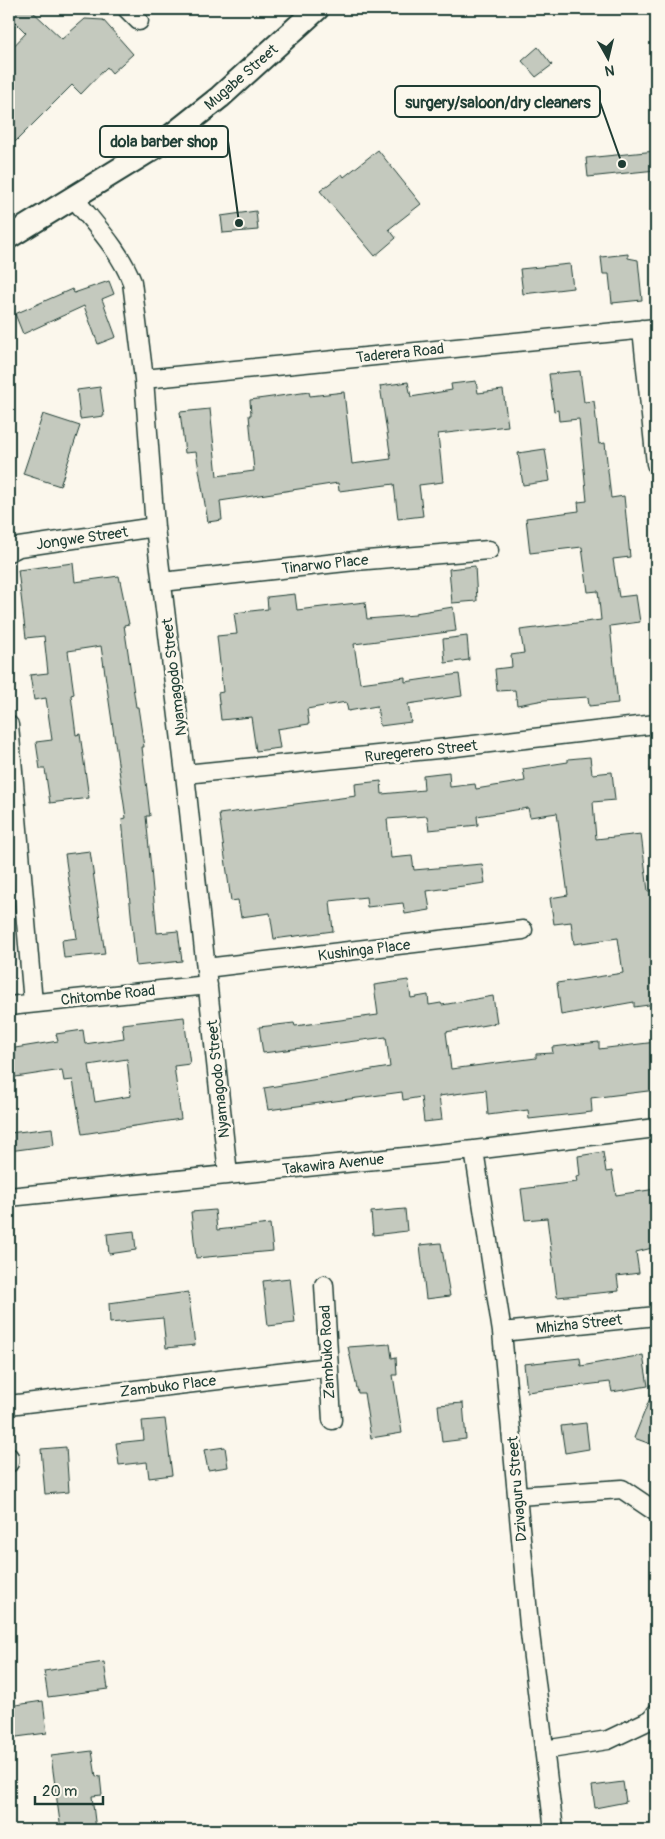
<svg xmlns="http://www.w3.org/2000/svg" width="665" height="1839" viewBox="0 0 665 1839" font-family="Pangolin,sans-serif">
  <rect width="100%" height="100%" fill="#fbf7ec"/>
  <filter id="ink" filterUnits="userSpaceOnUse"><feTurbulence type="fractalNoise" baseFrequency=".02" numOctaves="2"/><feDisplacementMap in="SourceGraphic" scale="10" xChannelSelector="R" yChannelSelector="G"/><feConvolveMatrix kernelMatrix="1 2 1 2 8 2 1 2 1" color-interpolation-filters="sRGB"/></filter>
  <g filter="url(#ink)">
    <path fill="#c4c9be" stroke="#1f3d34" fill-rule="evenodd" d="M9 9H30L62 39 85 19 103 20 133 54 112 73 107 67 81 94 72 85 9 148V51L26 33 9 16Z
      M538 47 552 65 536 77 522 61Z
      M378 150 421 204 389 229 396 238 375 256 320 191 342 174 344 177Z
      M656 151V170L588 177 586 158Z
      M256 211 258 230 223 233 221 216Z
      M628 254V258L638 260 642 300 612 303 609 274H603L601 257Z
      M570 264 573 288 523 294 520 269Z
      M109 281 114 294 102 299 116 337 98 344 84 306 23 334 15 314 72 289 74 293Z
      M580 371 584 402 594 401 599 444 605 443 611 498 624 496 630 557 613 559 619 597 636 595 640 622 610 626 618 703 589 706 588 697 544 700 517 705 515 690 497 691 495 669 512 667 511 655 524 653 520 630 601 620 598 591 588 592 582 547 530 553 526 518 579 511 578 502 587 501 579 419 559 421 558 410 554 411 549 374Z
      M476 381 478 393 503 390 508 426 438 434 443 482 419 485 423 516 398 519 394 484 339 491 338 483 220 501 222 520 208 522 196 452 185 453 180 412 210 409 217 476 254 471 249 415H251L250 400 309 392 310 396 344 392 352 464 391 459 380 386 408 382 411 397 452 390 451 384Z
      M100 387 104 416 80 419 77 390Z
      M43 414 80 426 60 486 23 474Z
      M545 449 550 481 523 485 518 453Z
      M73 563 75 582 119 576 129 624 124 625 136 707H138L144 747H142L150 816H146L157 933 178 931 182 961 136 966 122 819 126 818 101 646 68 651 74 694 71 695 76 735 80 734 89 798 50 803 45 769H40L36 742 52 740 46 698 34 700 30 675 48 673 44 636 26 638 18 570Z
      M475 566 477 601 452 603 449 569Z
      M295 594 297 610 365 602 367 619 415 615V613L453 607 456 631 354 644 360 683 405 677V682L459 674 462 696 408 704 411 722 380 726 377 706 348 711 346 702 307 709 309 724 277 729 280 748 256 751 251 717 221 720 218 693 223 692 217 636 237 634 234 613 268 609 267 597Z
      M467 636 469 660 445 663 443 639Z
      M590 757 592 774 612 772 615 800 593 802 596 839 641 834 648 891 656 890V943L651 944 656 984V1004L634 1007V1002L561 1015 557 983 623 973 618 938 574 944 571 922 554 924 550 898 568 895 557 813 530 817 528 808 477 816 478 825 429 830 427 816 387 819 391 858 412 856 414 870 482 864 485 883 427 891 430 910 405 914 403 903 367 907 366 897 330 901 333 931 274 939 270 913 241 917 238 900 231 901 219 814 356 796 355 784 381 781 382 794 424 790 423 775 449 772 450 787 475 784 476 789 525 781 523 769 568 762V759Z
      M90 851 105 954 64 958 62 940 77 938 65 854Z
      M408 980 411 998 428 995 429 1005 441 1003 442 1005 493 996 497 1023 446 1032 451 1069 536 1058V1054L553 1053 552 1047 599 1042V1049L656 1042V1090L591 1098 592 1112 529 1119 528 1110 488 1115 486 1090 439 1096 442 1120 424 1122 421 1097 403 1100 402 1092 268 1110 264 1088 390 1067 386 1037 263 1053 259 1027 294 1023 295 1026 378 1015 374 985Z
      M184 1017 190 1064 174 1066 181 1119 82 1134 73 1080 64 1081 62 1070 9 1078V1049L58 1041 56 1034 83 1030 85 1044 124 1038 122 1024ZM127 1059 131 1096 95 1102 89 1065Z
      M52 1128 54 1145 9 1151V1133Z
      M603 1152 606 1172 612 1171 616 1195 656 1189V1247L636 1252 639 1273 617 1276 619 1291 557 1297 547 1218 525 1220 521 1189 577 1182 576 1177 580 1176 578 1156Z
      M405 1209 407 1231 373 1235 371 1212Z
      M215 1210 217 1230 270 1224 273 1251 196 1258 191 1212Z
      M134 1231 136 1250 109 1254 107 1234Z
      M441 1243 450 1296 426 1299 420 1245Z
      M290 1278 295 1323 268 1326 263 1281Z
      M188 1292 195 1345 166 1348 163 1318 110 1323 109 1303Z
      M390 1344 392 1358 396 1357 397 1375H393L402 1433 371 1438 364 1393H358L348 1347Z
      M643 1355 648 1386 612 1392 610 1382 527 1392 524 1364 580 1358 581 1366Z
      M650 1398 656 1434V1446L634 1438Z
      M463 1403 466 1439 442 1442 438 1405Z
      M165 1419 172 1475 149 1478 147 1462 119 1465 116 1443 144 1440 142 1421Z
      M586 1423 589 1449 565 1453 561 1426Z
      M66 1447 69 1492 45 1494 41 1449Z
      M225 1447 228 1467 208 1470 204 1450Z
      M104 1662 108 1689 48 1697 44 1671Z
      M43 1701 47 1733 9 1738V1706Z
      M92 1751 96 1777 100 1776 102 1795 92 1796 96 1830H61L51 1756Z
      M623 1782 626 1802 595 1808 592 1786Z"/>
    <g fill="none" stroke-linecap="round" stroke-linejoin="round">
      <g stroke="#1f3d34" stroke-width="21">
        <path id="minor" d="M127 9 139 21
          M74 198C94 224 120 250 132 282L144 379 155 527 185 774 228 1174
          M642 329 656 464
          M144 379 656 328
          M9 552 19 547 155 527
          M162 582 355 561 489 550
          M9 725 33 1003
          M185 774 438 749 656 724
          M206 968 523 930
          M9 1006 208 985
          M474 1150 502 1332 529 1625 554 1830
          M9 1197 474 1150 656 1128
          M324 1285 332 1420
          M502 1332 656 1316
          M9 1405 328 1367
          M9 1457V1463
          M518 1496 622 1489 656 1512
          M544 1750 608 1740 652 1719 656 1713"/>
      </g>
      <g stroke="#1f3d34" stroke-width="26">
        <path id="tertiary" d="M9 237 162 143 220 97 317 9"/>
      </g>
      <use href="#minor" stroke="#fbf7ec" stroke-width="18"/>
      <use href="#tertiary" stroke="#fbf7ec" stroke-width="22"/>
    </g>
  </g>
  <g text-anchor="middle" stroke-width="5" stroke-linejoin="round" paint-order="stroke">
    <g font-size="15" fill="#1f3d34" stroke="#fbf7ec">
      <text transform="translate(241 77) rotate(-41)" y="5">Mugabe Street</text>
      <text transform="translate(400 353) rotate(-6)" y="5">Taderera Road</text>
      <text transform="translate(82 538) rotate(-8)" y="5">Jongwe Street</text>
      <text transform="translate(325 564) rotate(-6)" y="5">Tinarwo Place</text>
      <text transform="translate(174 677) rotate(-97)" y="5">Nyamagodo Street</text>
      <text transform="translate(421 751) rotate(-6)" y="5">Ruregerero Street</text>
      <text transform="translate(364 950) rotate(-7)" y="5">Kushinga Place</text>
      <text transform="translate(108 995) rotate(-6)" y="5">Chitombe Road</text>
      <text transform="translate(218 1079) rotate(-96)" y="5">Nyamagodo Street</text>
      <text transform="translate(333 1164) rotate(-6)" y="5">Takawira Avenue</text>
      <text transform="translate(579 1324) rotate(-6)" y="5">Mhizha Street</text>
      <text transform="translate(327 1352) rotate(-93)" y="5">Zambuko Road</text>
      <text transform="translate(168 1386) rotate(-7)" y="5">Zambuko Place</text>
      <text transform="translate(517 1489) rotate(-95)" y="5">Dzivaguru Street</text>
    </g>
  </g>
  <path fill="none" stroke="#1f3d34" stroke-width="2" d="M622 164L600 102M239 223L228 141"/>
  <g fill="#1f3d34" stroke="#fbf7ec" stroke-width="2">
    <circle cx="622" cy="164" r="5"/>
    <circle cx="239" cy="223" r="5"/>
  </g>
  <g fill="#fbf7ec" stroke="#1f3d34" stroke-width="2">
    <rect x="395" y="86" width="205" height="31" rx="5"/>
    <rect x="100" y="126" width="128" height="31" rx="5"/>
  </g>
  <g font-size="16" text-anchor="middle" font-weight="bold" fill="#1f3d34">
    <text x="498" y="108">surgery/saloon/dry cleaners</text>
    <text x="164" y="147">dola barber shop</text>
  </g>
  <rect width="665" height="1839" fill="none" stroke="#fbf7ec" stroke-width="30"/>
  <rect x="15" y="15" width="635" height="1809" fill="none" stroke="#1f3d34" stroke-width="2" filter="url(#ink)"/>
  <g transform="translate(608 58) rotate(172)" stroke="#fbf7ec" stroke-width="4" paint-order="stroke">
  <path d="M0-4L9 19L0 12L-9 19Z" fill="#1f3d34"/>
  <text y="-8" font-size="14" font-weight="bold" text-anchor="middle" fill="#1f3d34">N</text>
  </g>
  <path d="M35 1796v8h68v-8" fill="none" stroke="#1f3d34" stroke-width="2.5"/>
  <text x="42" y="1796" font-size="15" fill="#1f3d34" stroke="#fbf7ec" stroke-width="4" paint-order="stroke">20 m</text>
</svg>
